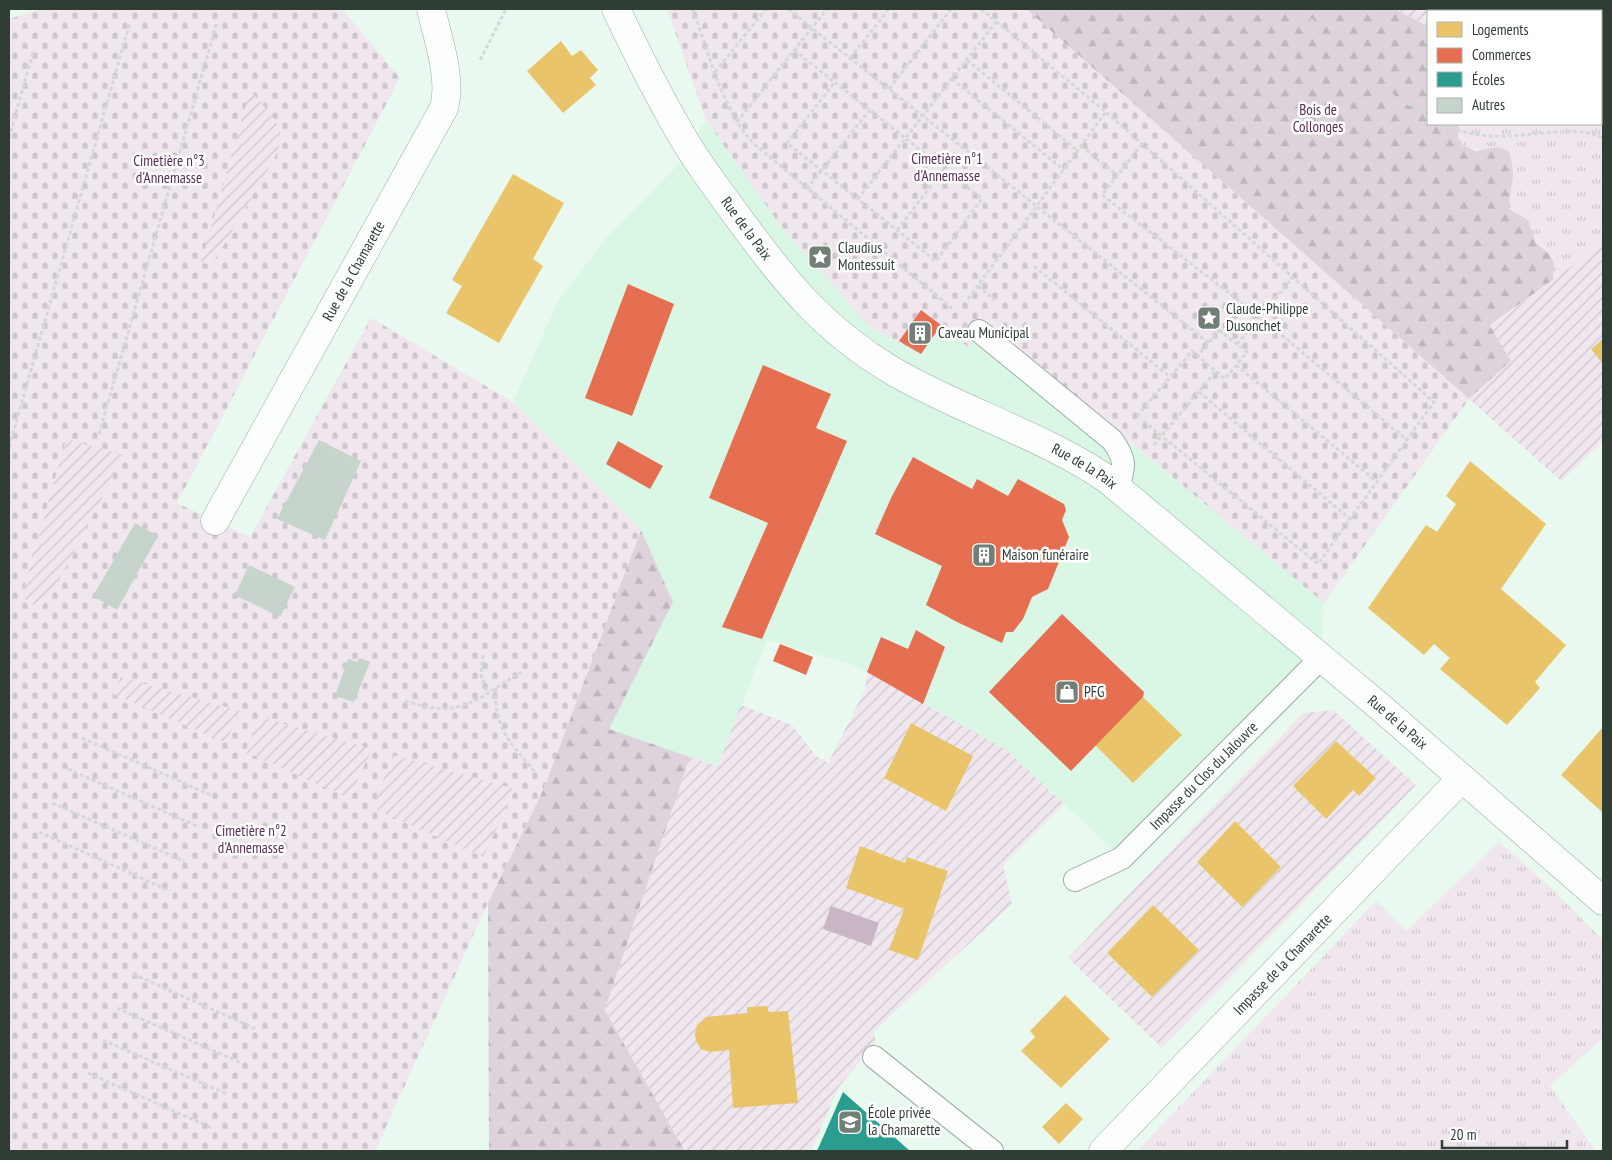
<svg xmlns="http://www.w3.org/2000/svg" width="1612" height="1160" viewBox="0 0 1612 1160" font-family="'PT Sans Narrow',sans-serif">
  <defs>
    <pattern id="grass-tufts" width="24" height="20" patternUnits="userSpaceOnUse" patternTransform="scale(1.25)"><rect width="24" height="20" fill="#efe6ee"/><path d="M3 7l-1-3M5 7V3M7 7l1-3M15 17l-1-3M17 17v-4M19 17l1-3" fill="none" stroke="#cdc6cd"/></pattern>
    <pattern id="forest-firs" width="22" height="20" patternUnits="userSpaceOnUse" patternTransform="scale(1.25)"><rect width="22" height="20" fill="#ded2dd"/><path d="M5 1l3.5 6h-7zM16 11l3.5 6h-7z" fill="#bfb5be"/></pattern>
    <pattern id="cemetery-stones" width="16" height="16" patternUnits="userSpaceOnUse" patternTransform="scale(1.25)"><rect width="16" height="16" fill="#efe6ee"/><path d="M2 7V4a2 2 0 0 1 4 0v3zM10 15v-3a2 2 0 0 1 4 0v3z" fill="#cdc6cd"/></pattern>
    <pattern id="garden-furrows" width="10" height="10" patternUnits="userSpaceOnUse" patternTransform="scale(1.25)"><rect width="10" height="10" fill="#efe6ee"/><path d="M-1 1l2-2M0 10L10 0M9 11l2-2" fill="none" stroke="#cdc6cd"/></pattern>
  </defs>
  <rect width="100%" height="100%" fill="#eaf9ef"/>
  <path fill="#daf7e5" d="M706 120 780 225 869 326 921 353 941 325 984 321 1324 603 1321 658 1122 858 1005 749 853 665 767 640 718 766 608 729 673 602 641 530 513 402 558 301 606 238 676 167Z"/>
  <path fill="url(#grass-tufts)" d="M1601 113 1603 114V243L1553 280 1554 263 1536 243 1528 220 1509 209V195L1513 177 1498 148C1485 149 1461 154 1458 136 1457 133 1458 127 1458 124H1601Z
    M1499 842 1546 883 1603 940V1038L1550 1086 1596 1151H1137L1376 901 1406 931Z"/>
  <path fill="url(#forest-firs)" d="M1026 9H1395L1428 26V124H1458V137L1462 145 1476 151 1498 147 1509 151C1511 160 1513 167 1513 176 1512 187 1509 197 1509 209L1528 220 1536 243 1549 254 1554 263 1553 280 1490 325 1511 361 1469 399Z
    M641 530 673 602 609 729 690 757 605 1010 685 1151H489L488 903 544 788Z"/>
  <path fill="url(#cemetery-stones)" d="M40 9H342L400 78 177 503 250 537 371 318 513 402 641 530 544 788 488 903 375 1151H9V19Z
    M667 9H1026L1469 399 1324 603 985 321 969 348 941 325 921 354 869 326 780 225 706 120Z"/>
  <path fill="url(#garden-furrows)" fill-rule="evenodd" d="M1395 9H1603V114L1601 113V11H1428V26Z
    M250 90C259 101 279 120 280 133 281 142 278 150 275 157L217 257 208 264 201 263Z
    M1603 243V339L1591 349 1603 364V442L1561 481 1469 399 1511 361 1490 326Z
    M66 439 124 455 49 599 42 606C31 605 24 603 23 592Z
    M867 672 1005 749 1064 804 1003 865 1012 904 874 1031 876 1043 838 1088 811 1151H685L605 1010 690 757 718 766 741 705 792 725 816 756 828 763 865 690ZM911 723 972 756 946 811 884 778ZM860 847 905 863 908 857 948 871 904 909 846 888Z
    M121 677 240 711 226 743 113 694Z
    M1333 710 1416 785 1162 1048 1068 958 1303 713ZM1336 741 1376 778 1359 796 1353 790 1326 819 1293 786ZM1235 821 1281 867 1242 907 1197 862ZM1153 905 1199 950 1152 997 1107 954Z
    M260 717 372 749 349 798 245 752Z
    M393 755 515 789 483 857 372 808Z"/>
  <path fill="#c8b6c5" d="M831 906 879 923 871 946 823 929Z"/>
  <path fill="#e9c46a" d="M561 41 572 56 581 50 598 70 590 78 596 85 563 113 527 71Z
    M513 174 564 203 533 259 543 266 499 343 446 313 462 286 452 280Z
    M1603 339V364L1591 349Z
    M1470 461 1546 524 1501 589 1566 645 1535 682 1540 688 1507 725 1440 669 1450 658 1434 644 1424 655 1368 608 1426 525 1437 532 1456 504 1446 496Z
    M1143 697 1182 735 1133 783 1095 745Z
    M911 723 973 756 946 811 884 778Z
    M1603 727V813L1561 775Z
    M1336 741 1376 778 1359 796 1353 790 1326 819 1293 786Z
    M1235 821 1281 867 1242 907 1197 862Z
    M860 846 905 863 907 857 948 871 918 960 889 950 904 909 846 888Z
    M1153 905 1199 950 1152 997 1107 953Z
    M1065 995 1110 1039 1061 1088 1021 1051 1035 1037 1030 1031Z
    M767 1006 769 1012 788 1011 798 1103 733 1108 729 1050 710 1052 701 1049 696 1041 695 1034 697 1025 706 1017 747 1013V1007Z
    M1066 1103 1083 1119 1059 1144 1042 1127Z"/>
  <path fill="#e76f51" d="M628 284 674 304 632 416 585 398Z
    M921 310 941 325 921 354 899 341Z
    M763 365 831 394 816 428 847 441 762 639 722 627 768 523 709 498Z
    M618 441 663 466 650 489 606 464Z
    M913 457 972 489 977 479 1008 496 1018 479 1064 504 1066 510 1062 520 1069 537 1048 589 1032 597 1023 619 1013 632H1006L1002 643 957 622 926 605 942 566 875 534 892 496Z
    M1062 614 1144 692 1143 697 1071 771 989 692Z
    M916 630 945 647 923 704 867 672 881 637 908 649Z
    M780 644 813 657 806 675 773 661Z"/>
  <path fill="#2a9d8f" d="M843 1092 910 1151H817Z"/>
  <path fill="#c7d4cb" d="M319 440 361 461 325 540 277 519Z
    M135 523 158 536 117 610 93 596Z
    M249 565 295 587 280 617 235 595Z
    M360 658 370 662 354 702 335 696 348 659 357 662Z"/>
  <g fill="none" stroke-linecap="round" stroke-linejoin="round">
    <g stroke="#9faba4" stroke-width="24">
      <g id="lane">
        <path d="M979 331 1112 440C1126 459 1125 466 1118 488"/>
        <path id="s1" d="M1075 880 1122 858 1321 658"/>
        <path d="M874 1057 992 1151"/>
      </g>
    </g>
    <g stroke="#9faba4" stroke-width="29">
      <g id="street">
        <path id="s2" d="M616 9C638 55 661 102 688 146 704 172 722 195 740 220 786 283 823 329 891 370 961 411 1040 434 1107 479L1379 706 1603 901"/>
        <path id="s3" d="M215 521 444 108C452 78 438 39 431 9"/>
        <path id="s4" d="M1103 1151 1462 778"/>
      </g>
    </g>
    <path stroke="#d5d9d6" stroke-width="3" stroke-dasharray="4 2.5" stroke-linecap="butt" d="M693 9C708 52 722 109 753 143L954 310
      M788 9 1209 343
      M981 9 1106 112 1434 402 1318 564 1141 419
      M1303 9C1318 28 1332 49 1349 66 1372 87 1402 100 1428 114
      M794 50 982 199 936 261 787 143 835 82
      M850 58 889 9
      M480 60 506 9
      M967 60 1078 151
      M715 72 766 9
      M952 79 1064 170
      M889 89 951 9
      M737 122 827 9
      M1445 124C1480 143 1517 135 1554 132 1571 131 1587 130 1603 138
      M9 138 33 52
      M1142 144 1102 195 1260 317 1407 440
      M1081 146 1118 176
      M807 189 870 110
      M858 199 996 22
      M897 230 944 169
      M1034 266 1170 377
      M978 286 995 300
      M968 299 1106 112
      M1219 330 1247 352 1225 379 1198 356Z
      M1237 344 1293 277
      M1236 365 1377 482
      M1199 392 1350 519
      M1137 416 1192 351 1198 356
      M99 434 217 22
      M1154 445 1216 371
      M9 447 130 22
      M483 655 481 675 487 693
      M496 688C493 728 512 745 536 773
      M405 701C461 720 475 700 521 672
      M82 738 213 796
      M68 769 199 827
      M52 803 184 861
      M39 832 170 891
      M133 974 256 1029
      M117 1008 241 1063
      M103 1040 227 1094
      M88 1073 212 1128"/>
    <use href="#lane" stroke="#fcfefd" stroke-width="22"/>
    <use href="#street" stroke="#fcfefd" stroke-width="28"/>
  </g>
  <defs>
    <g id="sight-square" transform="scale(1.25)"><rect x="-9" y="-9" width="18" height="18" rx="4" fill="#717f76" stroke="#fff"/><path d="M0-6L1.8-2.2L6-1.7L2.9 1.2L3.7 5.4L0 3.3L-3.7 5.4L-2.9 1.2L-6-1.7L-1.8-2.2Z" fill="#fff"/></g>
    <g id="building-square" transform="scale(1.25)"><rect x="-9" y="-9" width="18" height="18" rx="4" fill="#717f76" stroke="#fff"/><path d="M-4-6H4V6H1V3H-1V6H-4ZM-2.5-4.3h1.7v1.8h-1.7ZM.8-4.3h1.7v1.8H.8ZM-2.5-1h1.7V.8h-1.7ZM.8-1h1.7V.8H.8Z" fill="#fff"/></g>
    <g id="shop-square" transform="scale(1.25)"><rect x="-9" y="-9" width="18" height="18" rx="4" fill="#717f76" stroke="#fff"/><path d="M-5-2.5h2.3a2.7 3.5 0 0 1 5.4 0H5L5.5 6h-11ZM-1.5-2.5h3a1.5 2.3 0 0 0-3 0Z" fill="#fff"/></g>
    <g id="school-square" transform="scale(1.25)"><rect x="-9" y="-9" width="18" height="18" rx="4" fill="#717f76" stroke="#fff"/><path d="M0-5L7-2L0 1L-7-2ZM-4 1L0 2.5L4 1V4Q0 6-4 4Z" fill="#fff"/></g>
  </defs>
  <g fill-rule="evenodd">
    <use href="#sight-square" x="820" y="257"/>
    <use href="#sight-square" x="1209" y="318"/>
    <use href="#building-square" x="920" y="333"/>
    <use href="#building-square" x="984" y="555"/>
    <use href="#shop-square" x="1067" y="692"/>
    <use href="#school-square" x="850" y="1122"/>
  </g>
  <g text-anchor="middle" stroke-width="5" stroke-linejoin="round" paint-order="stroke">
    <g font-size="15" fill="#592e53" stroke="#fff">
      <text x="1318" y="115">Bois de<tspan x="1318" dy="17">Collonges</tspan></text>
      <text x="947" y="164">Cimetière n°1<tspan x="947" dy="17">d'Annemasse</tspan></text>
      <text x="169" y="166">Cimetière n°3<tspan x="169" dy="17">d'Annemasse</tspan></text>
      <text x="251" y="836">Cimetière n°2<tspan x="251" dy="17">d'Annemasse</tspan></text>
    </g>
    <g font-size="15" fill="#303d35" stroke="#fff">
      <text dy="5" stroke="none"><textPath href="#s2" startOffset="256">Rue de la Paix</textPath></text>
      <text dy="5" stroke="none"><textPath href="#s3" startOffset="286">Rue de la Chamarette</textPath></text>
      <text dy="5" stroke="none"><textPath href="#s2" startOffset="676">Rue de la Paix</textPath></text>
      <text dy="5" stroke="none"><textPath href="#s2" startOffset="1081">Rue de la Paix</textPath></text>
      <text dy="5" stroke="none"><textPath href="#s1" startOffset="168">Impasse du Clos du Jalouvre</textPath></text>
      <text dy="5" stroke="none"><textPath href="#s4" startOffset="259">Impasse de la Chamarette</textPath></text>
    </g>
    <g font-size="15" fill="#303d35" stroke="#fff" text-anchor="start">
      <text x="838" y="253">Claudius<tspan x="838" dy="17">Montessuit</tspan></text>
      <text x="1226" y="314">Claude-Philippe<tspan x="1226" dy="17">Dusonchet</tspan></text>
      <text x="938" y="338">Caveau Municipal</text>
      <text x="1002" y="560">Maison funéraire</text>
      <text x="1084" y="697">PFG</text>
      <text x="868" y="1118">École privée<tspan x="868" dy="17">la Chamarette</tspan></text>
    </g>
  </g>
  <rect width="1612" height="1160" fill="none" stroke="#303d35" stroke-width="20"/>
  <rect x="1427" y="10" width="175" height="115" fill="#ffffff" stroke="#acb1ae"/>
  <rect x="1437" y="22" width="25" height="15" fill="#e9c46a" stroke="#acb1ae"/>
  <text x="1472" y="35" font-size="15" fill="#303d35">Logements</text>
  <rect x="1437" y="48" width="25" height="15" fill="#e76f51" stroke="#acb1ae"/>
  <text x="1472" y="60" font-size="15" fill="#303d35">Commerces</text>
  <rect x="1437" y="72" width="25" height="15" fill="#2a9d8f" stroke="#acb1ae"/>
  <text x="1472" y="85" font-size="15" fill="#303d35">Écoles</text>
  <rect x="1437" y="98" width="25" height="15" fill="#c7d4cb" stroke="#acb1ae"/>
  <text x="1472" y="110" font-size="15" fill="#303d35">Autres</text>
  <path d="M1442 1140v8h125v-8" fill="none" stroke="#303d35" stroke-width="2.5"/>
  <text x="1450" y="1140" font-size="15" fill="#303d35" stroke="#ffffff" stroke-width="4" paint-order="stroke">20 m</text>
</svg>
